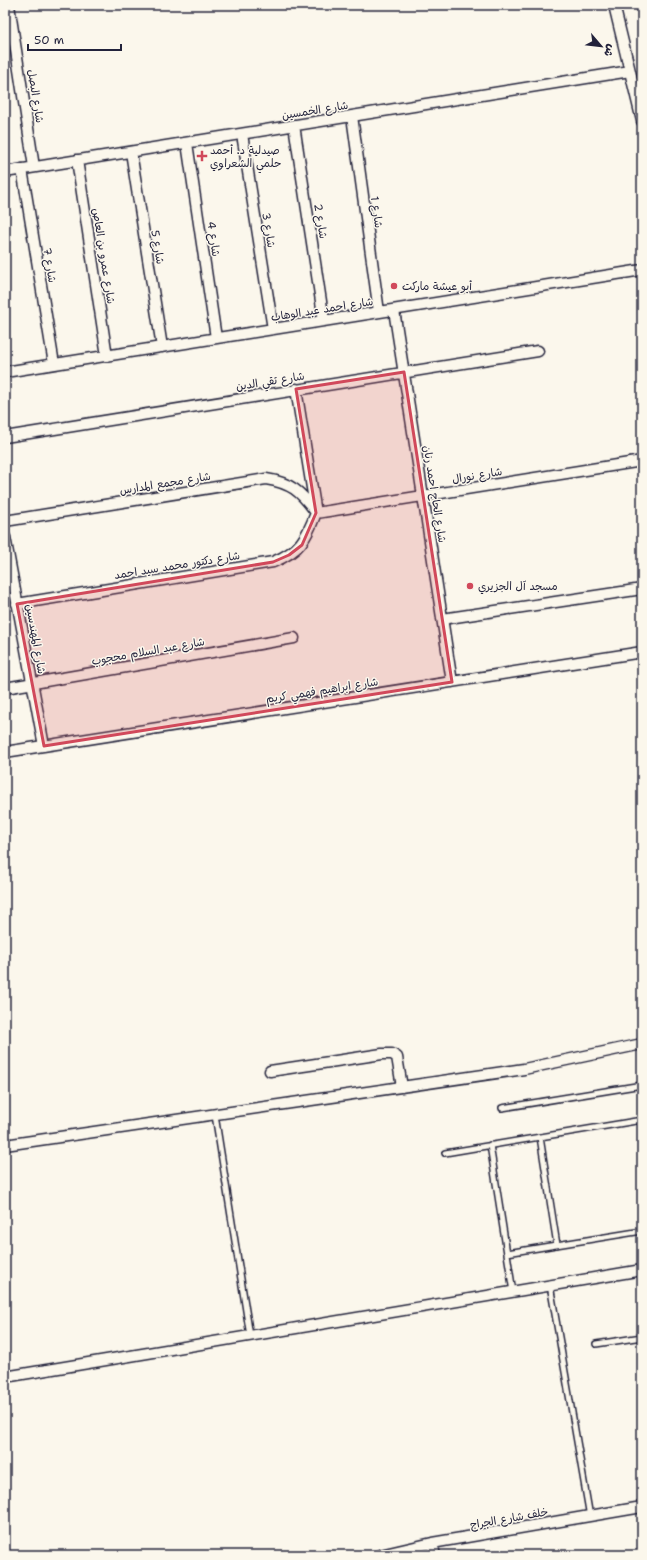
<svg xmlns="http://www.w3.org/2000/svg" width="647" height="1560" viewBox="0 0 647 1560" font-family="'Shantell Sans','Playpen Sans Arabic',sans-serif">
  <rect width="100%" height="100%" fill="#fbf7ec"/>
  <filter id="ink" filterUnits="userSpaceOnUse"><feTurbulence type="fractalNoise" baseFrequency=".025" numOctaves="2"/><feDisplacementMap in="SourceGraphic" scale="8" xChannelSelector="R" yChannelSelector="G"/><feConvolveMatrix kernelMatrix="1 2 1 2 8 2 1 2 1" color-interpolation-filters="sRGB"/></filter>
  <g filter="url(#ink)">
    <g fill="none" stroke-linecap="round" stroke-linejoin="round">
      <g stroke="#22223b" stroke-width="8">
        <path id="lane" d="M502 1108 642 1085
          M215 1115 250 1336
          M540 1137 557 1245
          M490 1145 513 1292
          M445 1153 642 1120
          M507 1253 642 1231
          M550 1285 590 1517
          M596 1344 642 1337"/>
      </g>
      <g stroke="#22223b" stroke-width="13">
        <path id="street" d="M9 5 34 167
          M614 5 642 121
          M352 116 379 312
          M294 125 324 321
          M242 134 273 329
          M187 143 216 338
          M131 152 162 347
          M77 160 107 356
          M22 169 54 364
          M5 172 630 71
          M394 310 452 682
          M5 372 642 270
          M5 437 538 351
          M316 513 642 461
          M5 521 266 479C291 483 300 491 315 511
          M5 537 44 746
          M17 604 273 562C300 551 306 539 316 513L296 389
          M442 619 642 589
          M5 688 294 638
          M5 752 642 652
          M270 1071 382 1054H392L397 1057 402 1087
          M5 1145 524 1069 642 1044
          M5 1377 642 1270
          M432 1543 435 1555
          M380 1555 432 1543 642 1507"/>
      </g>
      <use href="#lane" stroke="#fbf7ec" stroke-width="5"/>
      <use href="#street" stroke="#fbf7ec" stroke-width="10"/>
    </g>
  </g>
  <path fill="#d1495b" fill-opacity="0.2" stroke="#d1495b" stroke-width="3" stroke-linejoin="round" d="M404 372 452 682 44 746 17 604 273 562 289 555 302 545 316 513 296 389Z"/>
  <g fill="#d1495b" stroke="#fbf7ec" stroke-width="1.5">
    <path d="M200 150h4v4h4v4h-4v4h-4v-4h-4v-4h4z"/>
    <circle cx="394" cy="286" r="4"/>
    <circle cx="470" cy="586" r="4"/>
  </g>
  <g text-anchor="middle" stroke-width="3" stroke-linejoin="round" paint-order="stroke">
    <g font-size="11" fill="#22223b" stroke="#fbf7ec">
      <text transform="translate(36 96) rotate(81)" y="4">شارع البصل</text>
      <text transform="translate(315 110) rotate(-9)" y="4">شارع الخمسين</text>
      <text transform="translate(377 212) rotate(82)" y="4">شارع 1</text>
      <text transform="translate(321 221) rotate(81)" y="4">شارع 2</text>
      <text transform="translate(269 230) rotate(81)" y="4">شارع 3</text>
      <text transform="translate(214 239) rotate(82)" y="4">شارع 4</text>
      <text transform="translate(158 247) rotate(81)" y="4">شارع 5</text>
      <text transform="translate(104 256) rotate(81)" y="4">شارع عمرو بن العاص</text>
      <text transform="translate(50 265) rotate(81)" y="4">شارع 7</text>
      <text transform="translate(322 309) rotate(-9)" y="4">شارع احمد عبد الوهاب</text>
      <text transform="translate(270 381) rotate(-9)" y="4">شارع تقي الدين</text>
      <text transform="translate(477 475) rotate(-9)" y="4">شارع نورال</text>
      <text transform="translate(165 483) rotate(-9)" y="4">شارع مجمع المدارس</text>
      <text transform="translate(435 494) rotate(81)" y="4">شارع الحاج احمد رنان</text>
      <text transform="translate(177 565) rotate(-9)" y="4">شارع دكتور محمد سيد احمد</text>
      <text transform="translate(36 639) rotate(80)" y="4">شارع المهندسين</text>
      <text transform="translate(148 651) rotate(-10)" y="4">شارع عبد السلام محجوب</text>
      <text transform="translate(322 690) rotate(-9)" y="4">شارع ابراهيم فهمي كريم</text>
      <text transform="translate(509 1518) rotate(-10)" y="4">خلف شارع الجراج</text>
    </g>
    <g font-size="11" fill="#22223b" stroke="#fbf7ec" text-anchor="start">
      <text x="210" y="154">صيدلية د. أحمد<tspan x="210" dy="13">حلمي الشعراوي</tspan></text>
      <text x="402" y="290">أبو عيشة ماركت</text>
      <text x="478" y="590">مسجد آل الجزيري</text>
    </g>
  </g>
  <rect width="647" height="1560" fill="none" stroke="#fbf7ec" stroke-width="20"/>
  <rect x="10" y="10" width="627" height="1540" fill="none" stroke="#22223b" stroke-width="1.5" filter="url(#ink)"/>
  <g transform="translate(601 46) rotate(118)" stroke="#fbf7ec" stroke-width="3" paint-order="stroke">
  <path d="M0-3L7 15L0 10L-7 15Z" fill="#22223b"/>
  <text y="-6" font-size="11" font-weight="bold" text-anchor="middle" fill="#22223b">ش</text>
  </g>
  <path d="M28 44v6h93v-6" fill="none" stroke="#22223b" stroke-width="2"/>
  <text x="34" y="44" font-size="12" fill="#22223b" stroke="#fbf7ec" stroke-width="3" paint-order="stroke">50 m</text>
</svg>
